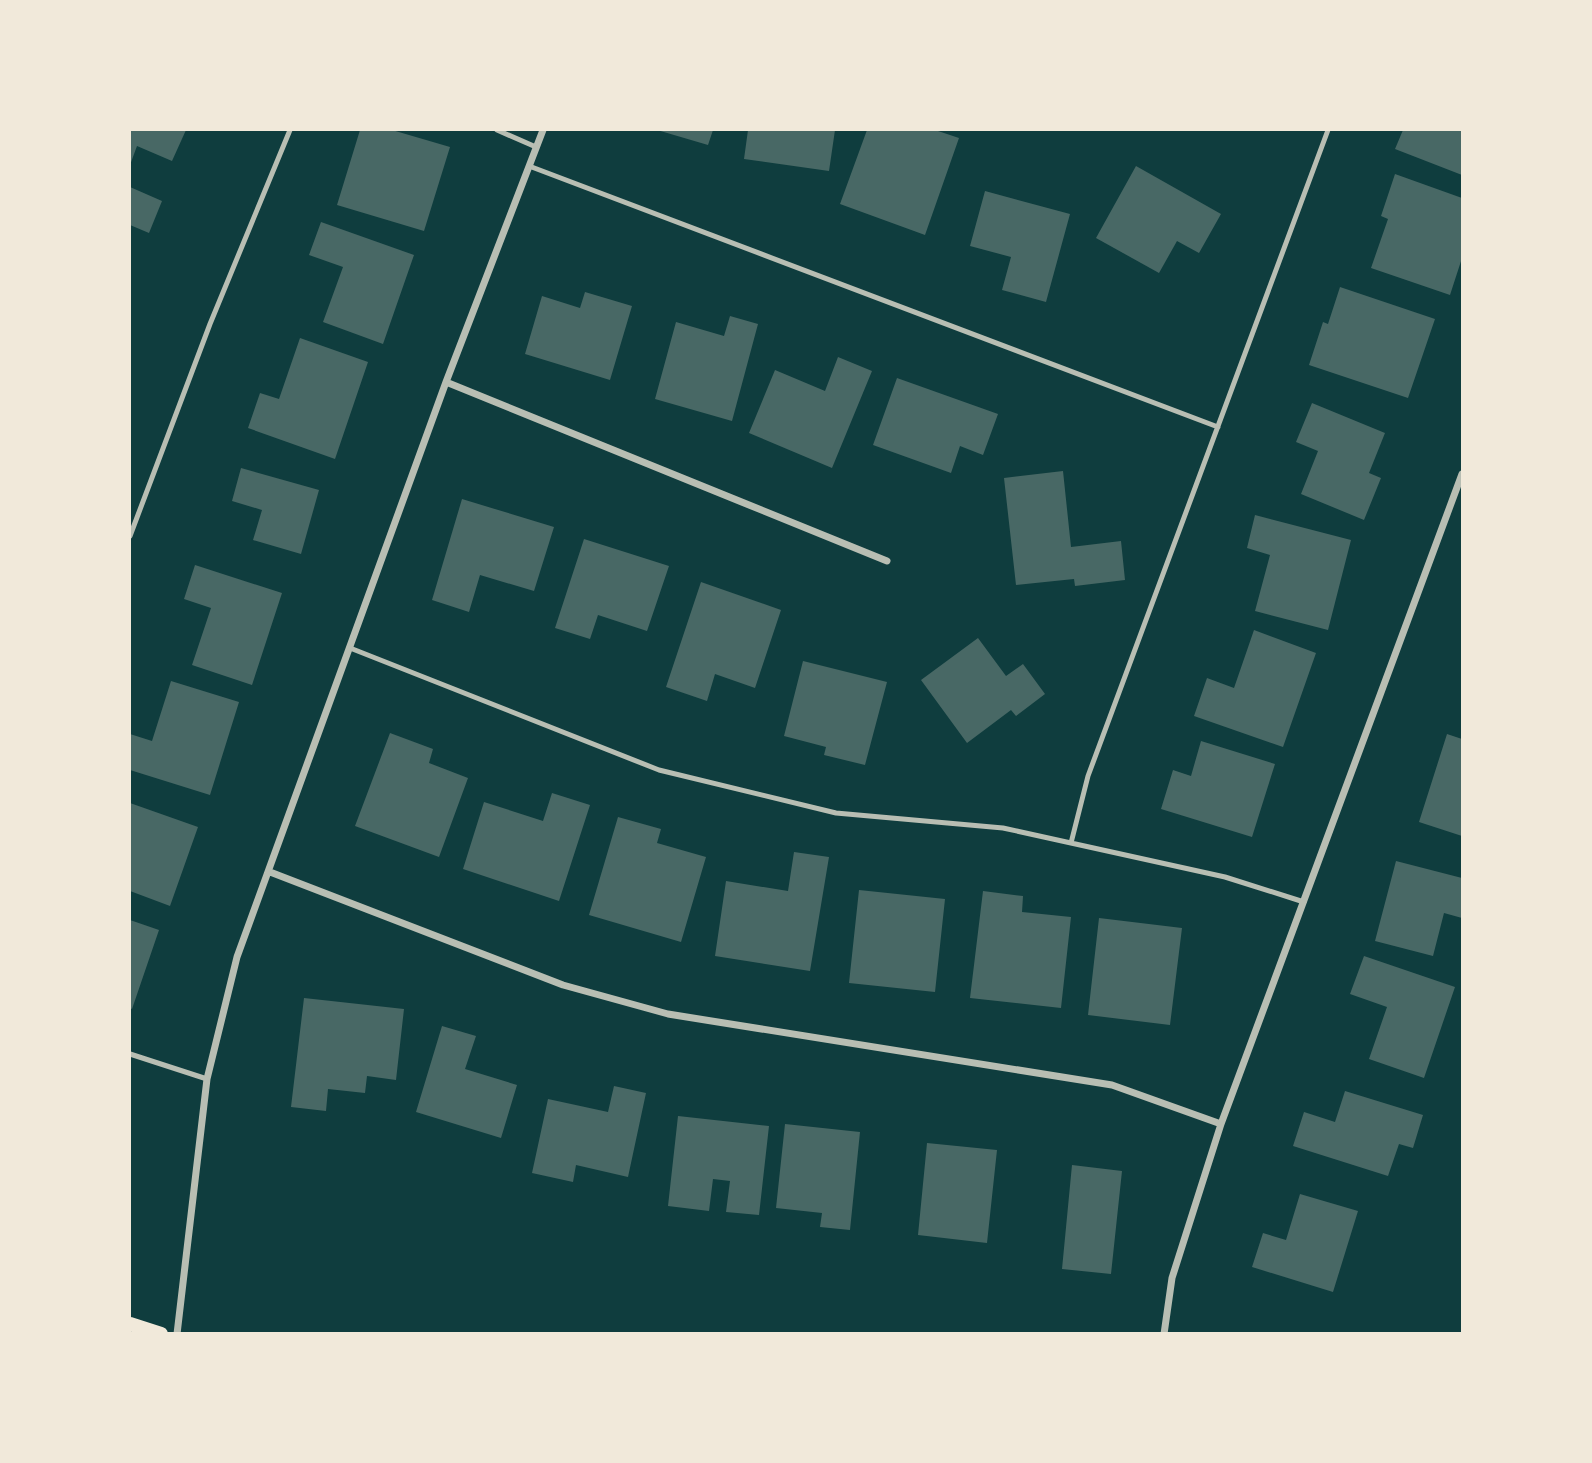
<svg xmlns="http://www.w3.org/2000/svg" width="1592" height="1463" viewBox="0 0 1592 1463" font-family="'Nunito Sans',sans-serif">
  <rect width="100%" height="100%" fill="#0f3d3e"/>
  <path fill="#486865" d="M130 130H186L172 161 137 146 130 165Z
    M360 130H392L450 147 424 231 337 205Z
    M657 130H713L708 145Z
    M748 130H835L829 171 744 159Z
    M867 130H935L959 138 925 235 840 204Z
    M1403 130H1462V175L1395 149Z
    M1136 166 1221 214 1199 253 1177 241 1159 273 1096 238Z
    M1395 174 1462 198V258L1450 295 1371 268 1388 219 1381 216Z
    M130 187 162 201 149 233 130 225Z
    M985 191 1070 214 1046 302 1002 290 1011 257 970 246Z
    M321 222 414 255 383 344 323 322 343 267 309 255Z
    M1340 287 1435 319 1408 398 1309 365 1323 322 1328 324Z
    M585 292 632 306 610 380 525 354 542 296 580 308Z
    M730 316 758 324 732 421 655 399 676 322 724 336Z
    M300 338 368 362 335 459 248 428 260 393 279 399Z
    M838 357 872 371 832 468 749 433 775 370 825 391Z
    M897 378 998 414 983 455 960 446 951 473 873 445Z
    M1312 403 1385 433 1369 473 1381 478 1364 520 1301 494 1318 451 1296 442Z
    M241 468 319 490 301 554 253 540 262 510 232 501Z
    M1063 471 1071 547 1121 541 1125 580 1075 586 1074 579 1016 585 1004 478Z
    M462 499 554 527 534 591 480 575 469 612 432 600Z
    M1255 515 1351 540 1328 630 1255 611 1270 555 1247 548Z
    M584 539 669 566 647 631 598 615 590 639 555 628Z
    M195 565 282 593 252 685 192 665 211 608 184 599Z
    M701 582 781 610 755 688 715 674 707 701 666 687Z
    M1254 630 1316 653 1283 747 1194 716 1207 678 1234 688Z
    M978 638 1006 676 1023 664 1045 694 1016 716 1011 710 967 743 921 680Z
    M803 661 887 682 865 765 824 755 826 747 784 736Z
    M171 681 239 702 210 795 130 770V734L152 741Z
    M390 733 433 749 429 763 468 778 439 857 355 826Z
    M1447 734 1462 739V836L1419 822Z
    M1201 741 1275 764 1252 837 1161 809 1173 770 1191 776Z
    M552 793 590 805 559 901 463 869 484 802 543 821Z
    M130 803 198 827 170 906 130 891Z
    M618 817 661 829 657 843 706 857 681 942 589 915Z
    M794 852 829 857 810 971 715 956 726 881 788 891Z
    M1396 861 1462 878V918L1444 913 1433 956 1375 941Z
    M859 890 945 899 935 992 849 983Z
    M983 891 1023 896 1022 912 1071 917 1061 1008 970 998Z
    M1099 918 1182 928 1170 1025 1088 1015Z
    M130 920 159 930 132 1009 130 1008Z
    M1364 956 1455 987 1424 1078 1369 1059 1387 1007 1350 994Z
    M304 998 404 1009 396 1080 367 1076 365 1093 328 1089 326 1111 291 1107Z
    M442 1026 476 1036 465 1069 517 1085 501 1138 416 1112Z
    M614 1086 646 1093 628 1177 576 1165 573 1182 532 1173 548 1099 608 1112Z
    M1345 1091 1423 1115 1413 1148 1399 1144 1388 1176 1293 1146 1304 1112 1335 1122Z
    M678 1116 769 1126 759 1215 726 1212 730 1181 713 1179 709 1211 668 1206Z
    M785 1124 860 1132 850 1230 820 1227 822 1213 776 1208Z
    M927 1143 997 1150 987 1243 918 1235Z
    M1072 1165 1122 1171 1111 1274 1062 1269Z
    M1300 1194 1358 1211 1333 1292 1252 1267 1263 1233 1286 1240Z"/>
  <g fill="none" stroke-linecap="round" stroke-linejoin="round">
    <path stroke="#b8beb3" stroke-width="5" d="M497 130 536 147
      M529 166 1218 427
      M130 536 210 324 290 130
      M350 648 659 770 836 813 1003 828 1225 877 1304 902
      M1071 843 1088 776 1328 130
      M130 1054 207 1079"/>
    <path stroke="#b8beb3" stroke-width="7" d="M446 382 887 561
      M270 872 563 985 668 1014 1112 1085 1221 1124
      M177 1334 207 1079 237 957 446 382 543 130
      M1164 1334 1172 1278 1221 1124 1462 474"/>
    <path stroke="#f1e9da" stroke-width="14" d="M130 1324 161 1334"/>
  </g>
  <rect width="1592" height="1463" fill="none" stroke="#f1e9da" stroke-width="262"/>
</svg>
